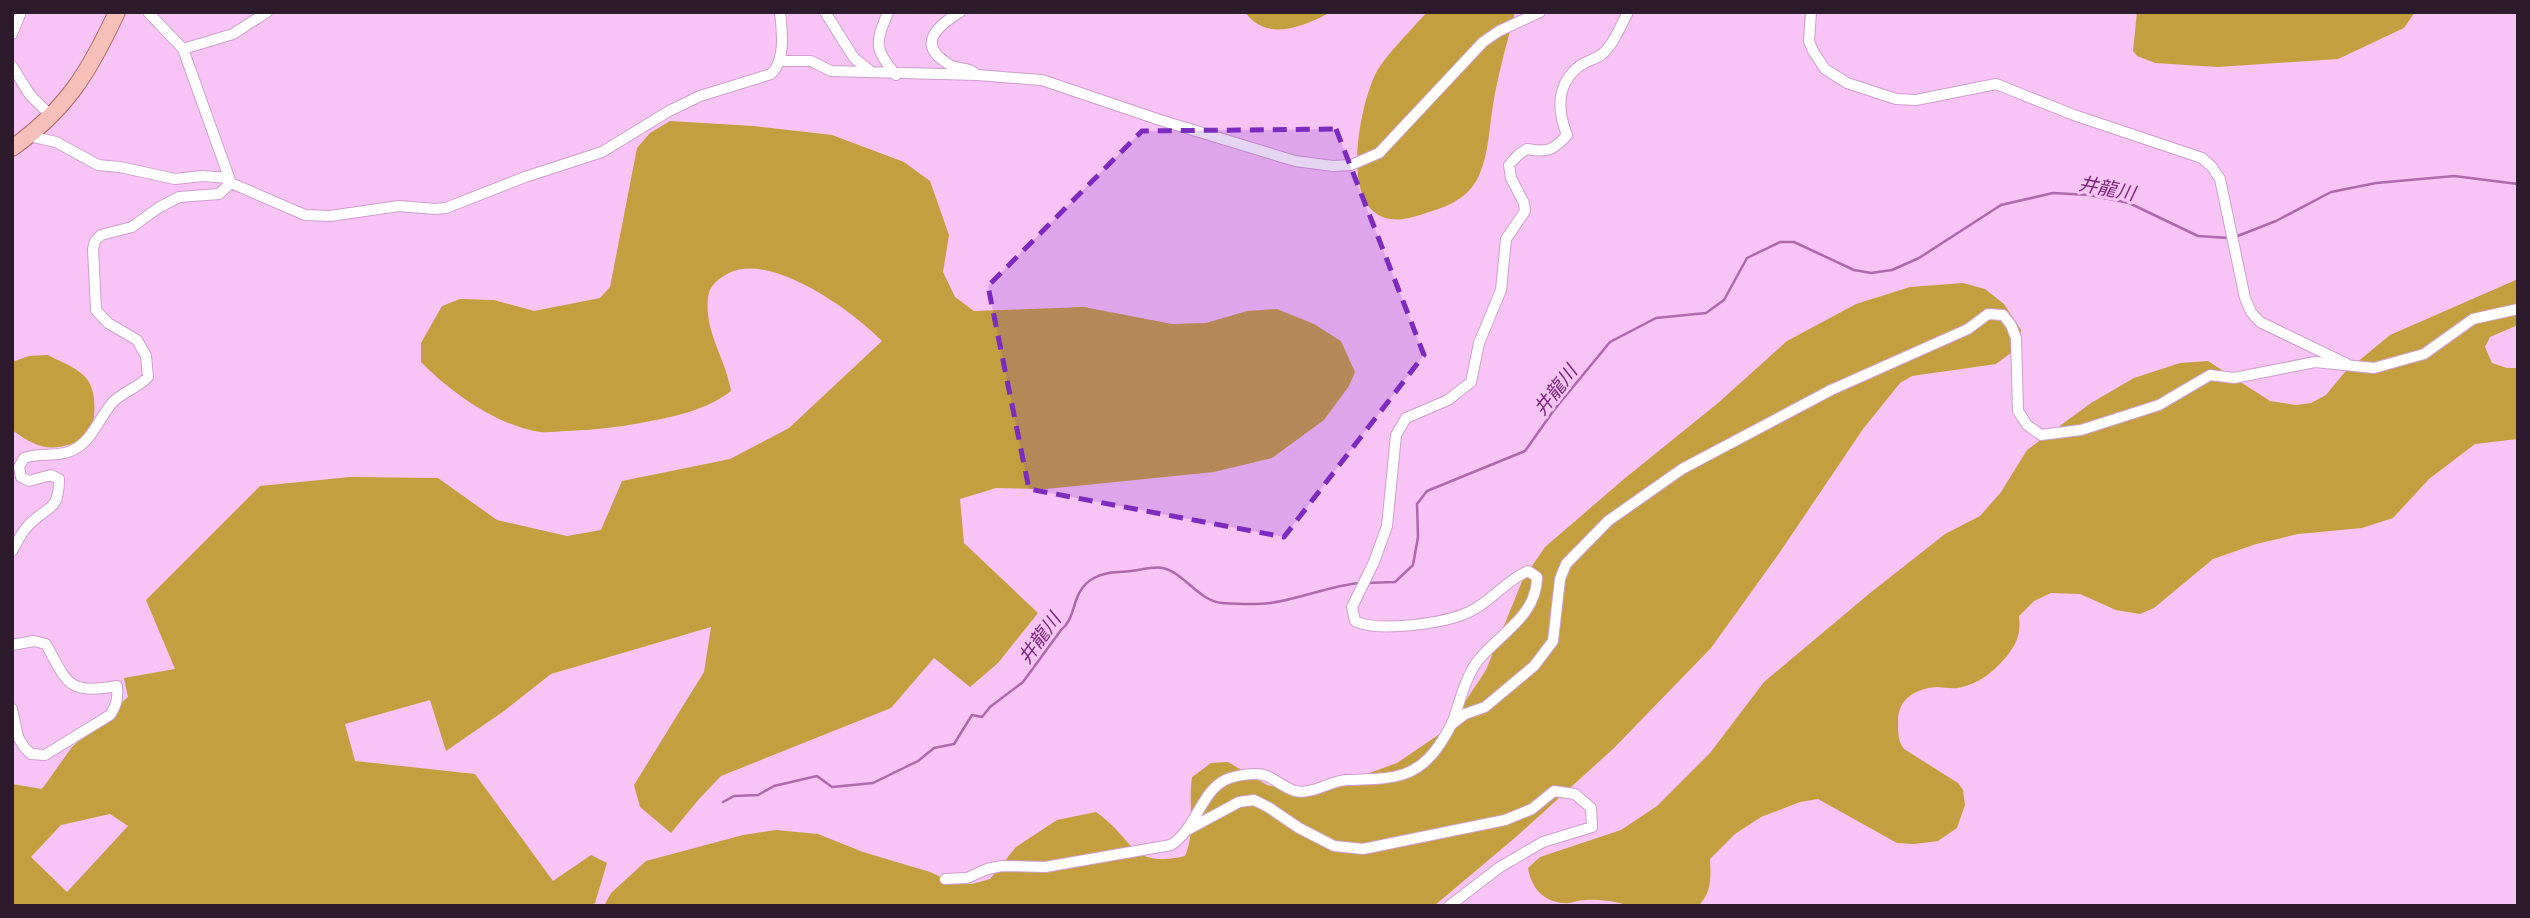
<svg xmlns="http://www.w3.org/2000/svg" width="2530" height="918" viewBox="0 0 2530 918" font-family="Literata,'Noto Sans JP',serif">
  <rect width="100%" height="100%" fill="#f7c4f5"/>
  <path fill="#c49f3f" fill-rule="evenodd" d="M1245 12H1331C1305 26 1267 43 1245 12Z
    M1427 12H1515C1507 43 1498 74 1493 105 1489 128 1489 152 1480 173 1472 194 1453 205 1432 211 1420 215 1404 221 1391 219 1337 212 1360 104 1376 73 1384 57 1414 27 1427 12Z
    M2137 12H2415L2404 28 2338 59 2218 67 2155 63 2137 56 2133 51Z
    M670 121 753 126 832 135 904 162 930 181 949 235 943 272 955 297 974 311 1084 307 1172 324 1206 323 1247 311 1277 309 1314 324 1341 341 1355 372 1349 386 1324 420 1272 458 1214 472 1046 489 996 488 960 499 964 543 1038 613 998 663 970 687 934 658 891 708 721 776 699 799 671 833 640 807 634 785 704 672 711 627 551 674 504 711 446 751 430 700 345 724 355 761 475 774 553 881 591 855 607 863 595 903 591 906H12V784L42 789 72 747 128 697 124 678 175 669 146 600 260 486 350 477 438 478 497 520 567 536 601 530 622 481 730 459 789 428 882 341C852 311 770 250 727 274 717 280 709 286 708 298 704 332 726 359 731 391 706 410 677 416 646 422 619 427 594 430 567 431 558 431 548 433 540 432 498 426 450 392 421 362V343L442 306 460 299 494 300 534 311 600 298 610 287 637 148 650 133ZM110 814 128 826 67 892 31 857 61 825Z
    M2518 279V325L2490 337 2485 347 2492 363 2507 368H2518V439L2475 444 2429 479 2393 518 2362 528 2298 534 2256 544 2213 559 2154 608 2140 614 2116 610 2080 594 2051 593 2034 601 2019 616C2021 633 2017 643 2007 656 1993 672 1981 683 1958 688 1951 689 1943 687 1936 687 1915 689 1897 699 1898 723 1898 733 1898 741 1904 749L1958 783 1963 790 1965 805 1957 828 1938 841 1914 844 1897 843 1818 799 1800 802 1761 817 1735 834 1710 859C1711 875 1712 894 1698 906H1629C1616 901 1599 899 1585 900 1578 900 1571 904 1564 903 1543 902 1531 887 1528 868L1540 857 1621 830 1657 806 1710 753 1764 682 1870 593 1945 534 1980 516 2001 492 2027 450 2091 403 2134 378 2180 363 2208 361 2270 401 2296 405 2311 403 2326 395 2344 373 2390 335Z
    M1963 283 1985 289 2004 304 2021 330 2019 347 1996 364 1912 376 1900 383 1863 429 1780 552 1711 648 1614 748 1517 836 1434 906H604L611 893 646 861 743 835 776 830 818 834 863 852 930 872 957 884H972L990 879 1016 847 1057 820 1096 812C1135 839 1129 869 1185 856 1196 831 1188 803 1192 777L1211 763 1228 762 1267 785 1289 790 1328 788 1397 763 1447 729 1486 670 1523 579 1545 547 1624 479 1718 403 1787 341 1856 304 1910 287Z
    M48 355C59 361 73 366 82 374 100 388 94 419 91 437 54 451 44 453 12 430V362L29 356Z"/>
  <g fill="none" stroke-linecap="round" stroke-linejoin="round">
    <path stroke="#ad6aab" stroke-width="2.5" d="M2235 237 2276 221 2331 192 2376 183 2454 176 2518 184
      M1366 583 1395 582 1413 565 1418 537 1417 504 1427 491 1525 451 1554 410 1610 342 1656 318 1706 313 1724 300 1747 258 1780 242H1794L1854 270 1871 273 1892 270 1919 258 2001 205 2053 193 2089 195 2129 203 2198 236 2228 238
      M723 802 734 796 758 795 774 786 817 776 832 787 873 783 918 761 934 748 954 744 972 715 982 717 990 707 1023 682 1061 630C1078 617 1070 591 1094 578 1106 571 1118 573 1131 571 1141 570 1153 566 1163 568 1184 573 1199 601 1222 603 1237 604 1255 605 1270 603 1300 599 1329 586 1359 583"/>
    <g stroke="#cf9ecd" stroke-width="12">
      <path id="minor" d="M148 12 183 49 231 183 305 215 330 216 399 206 435 209 446 208 525 177 602 152 669 111 700 96 771 74C786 60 782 31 780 12
        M825 12 854 58 869 70
        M888 12C875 44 874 48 896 75
        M960 12C937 26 915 45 950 65 959 70 967 66 976 74
        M1811 12 1809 41 1813 51 1825 69 1847 83 1896 99 1916 100 1996 84 2074 115 2202 158 2212 167 2220 179 2245 298 2251 312 2260 322 2347 364
        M12 34 21 12
        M183 49 233 34 267 12
        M779 61H811L831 71 977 75 1042 80 1160 120 1295 161 1333 166 1351 165 1379 153 1483 42 1499 31 1540 12
        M12 66 30 95 52 117
        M29 136 56 142 98 165 120 167 175 179 202 176 228 178
        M12 551C17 543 21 533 27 527 46 505 59 514 59 479L51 475 29 481 21 477 19 467 24 458C41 452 57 458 73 450 92 441 99 418 112 403 122 392 138 388 148 377L146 356 137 340 108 323 96 310 93 249 95 241 101 235 132 227 158 208 179 197 219 194 231 183
        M12 645 34 641 46 644C68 685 68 694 117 686 118 698 117 705 110 715L45 755 31 754 24 747 18 737 12 709
        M1452 724 1465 714 1485 707 1534 666 1553 641 1560 579 1566 564 1608 521 1682 469 1831 390 1968 329 1988 314 2003 315 2011 325 2016 338 2018 411 2027 425 2041 435 2081 430 2159 405 2210 375 2234 378 2315 362 2374 368 2424 354 2473 319 2518 309
        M1189 829 1239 802 1254 800 1268 807 1299 828 1334 846 1363 849 1505 820 1532 809 1554 791 1575 794 1591 808 1592 827 1543 842 1500 867 1449 906
        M945 879 967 878 987 869 1002 866 1045 867 1171 845C1196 829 1201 792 1225 780 1236 775 1256 772 1267 776 1276 780 1285 788 1295 791 1313 795 1329 781 1347 780 1387 778 1415 782 1440 744 1446 734 1452 726 1455 715 1461 697 1466 677 1477 662 1498 634 1537 617 1537 577L1528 571C1506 580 1491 602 1469 612 1445 623 1379 633 1355 621L1352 607 1374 562 1387 526 1396 435 1406 418 1448 400 1471 382 1479 343 1501 290 1506 239 1525 211 1524 203 1511 178 1509 165 1519 154 1527 149C1547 153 1554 150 1567 135 1557 110 1556 83 1581 65 1587 61 1595 59 1601 55 1613 46 1621 25 1628 12"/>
    </g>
    <g stroke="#ac6969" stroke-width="18">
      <path id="primary" d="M12 148C67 109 89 72 117 12"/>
    </g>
    <use href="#minor" stroke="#fff" stroke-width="10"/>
    <use href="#primary" stroke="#f6bfb8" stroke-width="16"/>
  </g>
  <path fill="#7b2cbf" fill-opacity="0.2" stroke="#7b2cbf" stroke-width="5" stroke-dasharray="14 9" stroke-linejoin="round" d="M1336 129 1424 355 1284 537 1029 489 988 286 1142 131Z"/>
  <g text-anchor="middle" stroke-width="6" stroke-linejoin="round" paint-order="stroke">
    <g font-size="19" font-style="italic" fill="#782779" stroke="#f7c4f5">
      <text transform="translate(2107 188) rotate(11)" y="7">井龍川</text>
      <text transform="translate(1555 390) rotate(-52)" y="7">井龍川</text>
      <text transform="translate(1039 638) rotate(-54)" y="7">井龍川</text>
    </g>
  </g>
  <rect width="2530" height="918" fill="none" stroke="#2d1a2d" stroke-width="28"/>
</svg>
